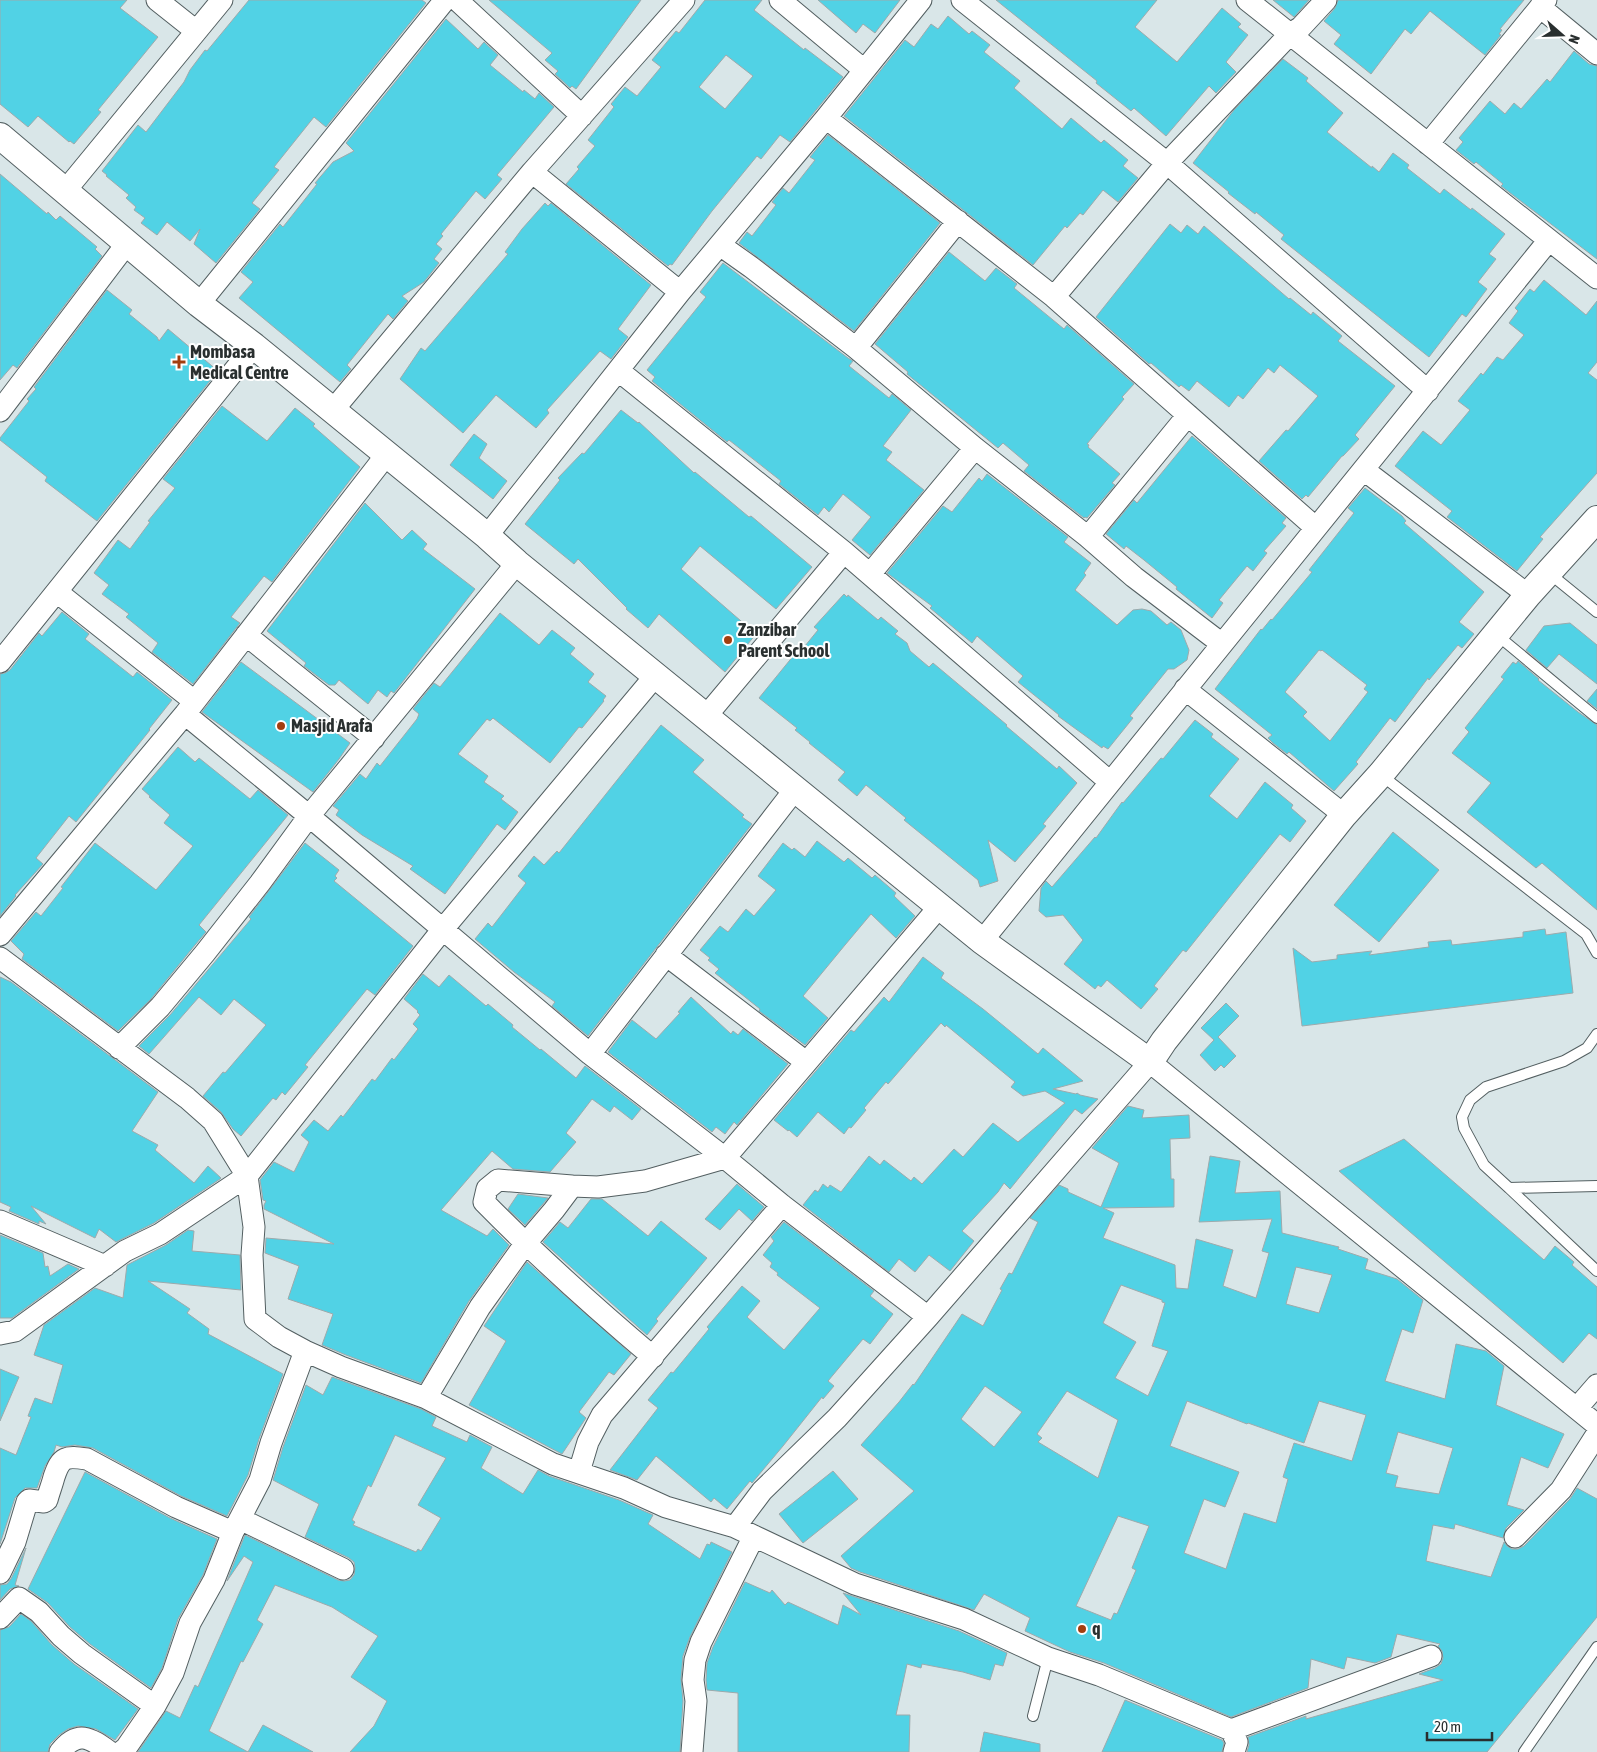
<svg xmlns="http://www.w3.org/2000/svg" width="1597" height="1752" viewBox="0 0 1597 1752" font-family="'Asap Condensed',sans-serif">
  <rect width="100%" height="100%" fill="#d9e6e8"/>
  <path fill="#51d2e5" stroke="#9daaac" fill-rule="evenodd" d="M0 0H127L120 8 158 37 98 110 101 112 74 144 70 141 69 142 38 116 28 127 0 104Z
    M249 0H422L426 3 326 127 314 117 274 167 279 170 252 203 260 209 216 263 194 244 200 229 190 241 167 222 157 235 141 223 145 218 134 210 136 207 126 198 129 195 106 176 107 175 102 171 138 125 146 132 184 82 190 70 205 50 207 51Z
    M489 0H641L576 89 572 86 570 88 555 74 558 71 545 60 552 53Z
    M705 0H762L754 10 804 50 805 48 843 77 790 142 780 135 761 159 757 156 712 211 672 265 670 264 668 266 566 184 579 169 577 167 595 146 588 140 614 107 611 104 625 87 637 96 661 67 652 60 676 31 679 33ZM726 55 753 76 725 109 699 87Z
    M818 0H900L875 33 863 24 856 33Z
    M996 0H1157L1135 27 1177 62 1222 8 1241 24 1238 27 1248 35 1226 62 1236 72 1216 93 1209 86 1166 136 1134 108 1131 111 1096 83 1097 81Z
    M1273 0H1309L1294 17Z
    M1338 0H1524L1500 29 1502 30 1499 34 1501 35 1485 55 1430 11 1411 34 1405 29 1371 74 1334 44 1341 35 1324 21 1335 8Z
    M948 16 969 34 972 31 990 45 984 52 1020 81 1014 88 1062 129 1071 118 1101 143 1104 140 1128 160 1123 166 1138 178 1118 202 1103 190 1083 215 1080 213 1067 228 1065 226 1033 265 844 116 905 40 914 47 931 24 938 29Z
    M446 19 478 49 484 42 498 55 490 65 523 92 524 90 535 99 539 93 554 107 497 175 502 179 485 199 476 191 441 234 443 236 436 244 442 249 434 259 439 263 424 282 402 296 408 301 393 319 388 314 347 365 351 369 340 382 239 298 253 282 241 272 280 224 283 227 317 184 315 183 333 162 354 151 346 143Z
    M1574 51 1589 64 1597 66V259L1501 186 1503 184 1476 162 1474 164 1456 150 1463 142 1459 138 1490 101 1505 114 1514 103 1521 109 1547 79 1550 82Z
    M1283 59 1308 78 1306 81 1343 113 1327 132 1372 168V166L1379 172 1393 153 1409 165 1407 168 1440 194 1444 189 1471 210 1472 208 1505 234 1489 254 1496 259 1478 282 1487 289 1466 317 1462 314 1429 357 1281 239 1284 235 1256 212 1255 214 1228 193 1229 192 1193 163 1234 110Z
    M828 135 940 223 854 331 739 243 747 232 752 236 776 205 772 202 783 188 789 193 815 160 810 157Z
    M0 174 47 214 48 212 56 220 60 216 97 247 95 249 102 256 17 368 13 365 0 380Z
    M545 203 548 206 551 203 651 285 618 329 628 337 611 359 600 351 547 410 549 413 536 428 496 395 463 433 400 379 421 348 425 351 508 254 505 252 522 229Z
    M1170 224 1181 233 1187 225 1198 234 1204 226 1289 299 1290 298 1311 315 1313 312 1342 336 1338 341 1395 386 1355 435 1359 439 1343 456H1342L1308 497 1306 495 1302 499 1259 461 1286 430 1288 431 1318 396 1280 365 1274 373 1268 368 1243 399 1238 395 1229 407 1197 381 1189 391 1181 385 1179 387 1151 363 1149 364 1096 317Z
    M949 252 985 281 996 268 1017 284 1014 288 1064 329 1067 325 1134 384 1122 397 1124 399 1087 444 1089 445 1088 447 1120 474 1112 483 1115 485 1087 518 1085 517 1084 518 1024 471 1029 465 1003 443 998 448 907 374 908 372 875 344Z
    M723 263 848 358 853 361 849 366 889 398 892 394 911 410 883 446 892 452 886 460 924 490 870 555 852 540 871 517 843 494 829 512 824 507 818 515 779 484 781 481 729 440 727 442 652 381 655 377 647 370 706 297 700 292Z
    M1544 280 1586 315 1597 301V362L1588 373 1597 380V473L1540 537 1543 539 1517 571 1447 517 1452 511 1395 466 1423 431 1441 445 1470 410 1458 401 1481 373 1483 375 1497 357 1503 360 1524 335 1509 323 1518 311 1515 308 1530 289 1534 292Z
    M107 290 132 310 129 314 157 337 159 341 168 329 218 371 97 521 45 481 47 477 0 440V438L29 401 27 399 36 389 34 387Z
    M222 406 267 441 295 408 315 424 313 426 360 467 272 582 264 576 231 617 240 623 193 684 152 652 158 643 126 617 129 614 102 594 109 585 94 573 118 540 130 549 150 522 148 521 175 488 163 479Z
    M621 410 638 423 639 422 694 473 695 472 749 517 751 516 812 567 776 609 700 546 681 569 756 634 725 672 659 614 648 628 626 609 627 608 578 559 574 564 525 524 560 480 558 478 582 453 584 454Z
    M474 434 487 444 479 458 507 481 493 499 450 465Z
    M1192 436 1286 518 1282 523 1286 526 1264 551 1267 553 1253 571 1247 566 1219 600 1223 603 1212 618 1176 589 1177 587 1144 560 1126 546 1124 549 1106 534 1134 500 1137 503Z
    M987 474 1068 537 1064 542 1091 563 1084 573 1086 575 1075 590 1117 625 1133 610 1142 609 1151 611 1167 625 1171 622 1181 630 1189 650 1187 660 1174 669H1168L1130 716 1133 718 1108 749 1103 746 1102 748 1058 716 1059 715 1018 682 1023 676 977 636 972 643 930 608 932 606 887 573 943 506 952 512 979 478 982 481Z
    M1365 488 1402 516 1406 521 1404 523 1484 592 1459 622 1474 634 1462 648 1458 645 1429 680 1428 678 1395 722 1390 718 1356 762 1358 764 1334 791 1289 752 1287 754 1273 743 1268 738 1272 735 1215 689 1261 629 1262 630 1271 619 1272 620 1312 572 1309 570 1354 513 1348 508ZM1319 650 1321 651 1322 650 1367 685 1364 689 1368 692 1330 741 1303 716 1307 712 1285 692Z
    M365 503 402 540 412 530 427 544 423 549 475 589 394 693 391 691 387 697 378 690 368 704 339 680 335 685H329L304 666 306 663 267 631Z
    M844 594 847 597 848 595 878 620 881 617 898 631 895 634 907 643 910 651 929 667 933 663 1007 725 1006 726 1057 769 1059 766 1077 783 1043 824 1046 826 1015 862 988 840 998 881 980 887 978 880 904 820 906 818 866 785 857 796 838 780 845 772 809 743 810 742 795 730 797 728 759 698 794 655 796 657 818 630 814 627Z
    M62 612 89 634 85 639 133 677 137 672 172 700 149 729 150 730 76 822 69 816 36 858 43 864 15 895 16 896 0 916V674L5 673 10 670 39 633 42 636Z
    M500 613 539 645 552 630 575 648 570 654 594 674 588 682 606 696 603 700 604 701 582 728 579 727 550 763 493 718 490 721 487 719 458 754 488 776 484 782 504 796 501 799 518 812 505 830 497 824 445 894 410 869 413 866 362 835 336 815 339 810 333 806 360 774 366 779 377 763 380 766 417 719 419 714 413 709 434 683 440 687Z
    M1570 623 1597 645V684L1559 654 1547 668 1526 650 1544 626Z
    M1518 661 1539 679 1538 680 1578 712 1597 725V910L1542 863 1536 868 1467 812 1491 783 1452 753 1469 732 1465 728 1504 679 1501 677 1513 662 1516 664Z
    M241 662 350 743 339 759 313 792 202 712Z
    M1597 689V709L1587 701Z
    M1195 720 1213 734 1211 737 1239 759 1209 796 1237 819 1265 782 1293 805 1291 808 1306 821 1290 842 1280 834 1186 952 1183 950 1154 986 1158 989 1141 1009 1107 980 1101 987 1098 985 1095 989 1064 964 1083 940 1063 915 1046 917 1039 911 1041 888 1046 881 1052 887 1095 837 1096 838 1122 802 1123 803 1161 758 1163 759Z
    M661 725 704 760 693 772 744 815 742 817 752 824 588 1036 552 1006 555 1002 514 972 475 939 488 923 492 927 526 883 518 876 534 856 544 865 557 851 559 853Z
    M178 747 195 762 199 758 250 799 258 790 288 815 199 925 206 932 195 945 151 999 118 1031 22 959 24 954 11 941 36 912 41 916 63 888 61 887 95 843 156 890 193 846 164 823 170 815 149 797 150 796 142 789Z
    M1393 832 1439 870 1379 942 1334 905Z
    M817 841 844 862 848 858 872 878 875 875 896 893 894 896 915 916 896 938 871 914 845 945 803 996 828 1018 805 1045 759 1011 760 1009 715 973 719 969 708 960 710 958 700 950 720 926 728 932 746 909 754 916 776 890 758 876 783 843 792 850 794 848 805 857Z
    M305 843 339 870 335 876 337 878 334 881 413 946 375 995 367 989 305 1065 308 1067 285 1095 282 1092 276 1100 273 1098 241 1136 233 1129 221 1112 203 1096 223 1072 225 1073 266 1025 234 999 221 1015 199 997 149 1054 139 1046 170 1015 251 919 249 917Z
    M1545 929 1546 935 1566 932 1573 993 1302 1026 1293 948 1312 962 1337 959V955L1372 951 1369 955 1429 947 1428 942 1451 940 1452 945 1523 937V932Z
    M923 957 944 973 941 978 983 1009 1038 1054 1043 1048 1083 1081 1053 1089 1076 1094 1077 1093 1080 1095 1098 1099 1082 1114 1075 1109 1010 1189 1004 1183 998 1192 962 1231 974 1241 950 1271 929 1255 915 1272 899 1259 889 1272 803 1205 815 1190 818 1192 823 1184 828 1188 830 1185 841 1192 869 1156 880 1165 884 1160 911 1181 914 1177 922 1184 954 1149 963 1157 993 1123 1018 1142 1065 1103 1045 1091 1023 1096 1011 1087 1015 1082 946 1025 945 1027 941 1023 888 1084 886 1082 864 1108 866 1110 851 1128 849 1127 844 1134 818 1112 797 1137 789 1130 788 1131 774 1120 851 1030 854 1032 884 997 889 1002Z
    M423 974 439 987 449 975 486 1006 488 1004 513 1025 512 1027 540 1050 541 1049 576 1078 585 1066 641 1109 632 1120 614 1106 610 1112 592 1099 566 1133 576 1142 550 1172 513 1169 492 1151 441 1210 487 1236 493 1229 509 1245 469 1301 421 1383 346 1355 322 1345 333 1314 288 1299 299 1266 265 1253 266 1238 334 1244 264 1209V1205L266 1201 263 1200 260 1180 274 1162 294 1172 309 1142 301 1135 314 1120 328 1131 341 1115 343 1117 372 1079 375 1081 392 1058 394 1060 418 1029 413 1024 420 1015 417 1012 418 1011 404 999Z
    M0 977 11 982 158 1092 132 1131 158 1145 155 1150 194 1183 208 1166 221 1178 220 1179 154 1223 116 1242 99 1229 95 1238 31 1206 46 1224 39 1221V1224L9 1211 11 1207 0 1202Z
    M691 997 731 1034 733 1031 738 1035 743 1029 788 1064 737 1125 734 1122 725 1134 716 1127 712 1132 608 1052 632 1020 656 1039 680 1013 678 1012Z
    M1226 1003 1239 1016 1218 1037 1236 1056 1224 1068 1221 1065 1215 1071 1200 1055 1214 1040 1201 1028Z
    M1128 1106 1144 1110 1142 1118 1189 1115 1190 1138 1170 1139 1171 1179H1174V1207L1103 1208 1114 1213 1103 1238 1175 1265 1176 1288 1188 1289 1196 1239 1233 1250 1223 1286 1256 1298 1269 1253 1262 1251 1272 1219 1199 1222 1210 1156 1240 1161 1235 1193 1280 1191 1282 1233 1339 1247 1338 1249 1368 1259 1365 1269 1397 1279 1423 1300 1413 1333 1402 1329 1385 1381 1445 1399 1456 1344 1486 1351 1504 1366 1496 1405 1564 1434 1548 1468 1521 1457 1507 1505 1524 1510 1506 1528 1503 1538 1455 1524 1454 1529 1433 1525 1426 1561 1491 1577 1504 1542 1507 1546 1512 1549H1518L1524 1546 1570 1499 1577 1488 1597 1499V1617L1487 1752H1247L1249 1745 1248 1737 1306 1716V1719L1443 1680 1419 1674 1435 1668 1441 1664 1443 1658 1442 1651 1438 1646 1440 1644 1397 1634 1391 1657 1375 1663 1347 1657 1344 1669 1311 1659 1308 1688 1231 1717 1104 1663 1070 1652 1025 1631 1030 1618 984 1594 974 1610 860 1572 851 1568 841 1556 914 1491 861 1445 899 1402 913 1384 914 1385 962 1314 983 1326 1002 1290 1000 1289 1009 1273 1012 1274 1038 1222 1030 1218 1059 1185 1068 1189V1192L1101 1207 1119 1163 1092 1148ZM1296 1267 1332 1275 1319 1313 1286 1304ZM1121 1285 1162 1300V1302L1165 1303 1152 1346 1168 1351 1148 1396 1115 1378 1136 1342 1103 1323ZM985 1386 1022 1412 994 1447 961 1419ZM1067 1391 1118 1420 1098 1478 1038 1442 1042 1438 1037 1434ZM1187 1401 1247 1424 1248 1423 1304 1443 1319 1401 1366 1415 1352 1461 1294 1443 1283 1477 1288 1479 1276 1523 1244 1513 1226 1569 1184 1553 1204 1499 1225 1507 1239 1472 1170 1446ZM1398 1432 1453 1448 1439 1494 1395 1487 1398 1476 1386 1473ZM1118 1516 1149 1526 1132 1568 1136 1570 1117 1614 1114 1613 1111 1620 1076 1606Z
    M1404 1139 1544 1260 1555 1246 1574 1262 1572 1265 1597 1287V1339L1589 1333 1563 1363 1339 1171Z
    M737 1184 764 1207 752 1221 739 1209 720 1230 705 1219Z
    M518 1194 548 1198 525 1225 508 1209Z
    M591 1199H602L648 1236 661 1221 707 1258 656 1319 658 1321 647 1335 543 1242 560 1222 568 1228Z
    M784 1222 874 1291 870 1296 893 1314 870 1344 863 1339 828 1381 834 1386 823 1399 822 1397 783 1446 752 1483 750 1481 727 1509 714 1498 711 1502 656 1456 637 1480 610 1470 658 1408 648 1400 671 1372 673 1373 709 1329 707 1327 742 1286 760 1301 747 1317 784 1350 820 1308 777 1275 778 1273 770 1267 772 1263 763 1255 774 1241 771 1237Z
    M188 1230 194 1231 192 1251 240 1255 241 1290 148 1281 190 1309 187 1313 209 1329 208 1334 283 1374 259 1439 248 1475 227 1516 181 1496 93 1448 75 1445 62 1447 56 1445 54 1452 45 1466 37 1488H25L15 1498 0 1544V1448L16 1455 31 1417 28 1416 35 1398 52 1404 63 1365 34 1355 44 1325 95 1288 123 1298 127 1265 166 1245Z
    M0 1235 43 1253 45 1267 48 1266 50 1276 68 1264 79 1269 12 1318H0Z
    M527 1262 631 1354 614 1375 609 1372 579 1412 586 1418 562 1454 469 1405 506 1341 484 1326Z
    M0 1369 19 1377 0 1421Z
    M332 1377 421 1409 436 1417 432 1426 467 1442 470 1435 492 1447 481 1468 523 1494 538 1470 549 1476 619 1500 653 1515 648 1524 700 1559 707 1544 710 1545 711 1542 732 1552 690 1637 683 1656 681 1679 683 1701 680 1752H350L374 1726 387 1701 351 1677 378 1636 332 1607 275 1585 257 1620 263 1624 243 1662 241 1661 209 1731 248 1752 263 1725 313 1752H138L166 1711 180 1718 195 1685 198 1687 253 1562 244 1556 227 1581 245 1535 338 1580 344 1581 350 1580 354 1575 355 1568 354 1562 349 1558 305 1537 319 1504 273 1480 283 1447 306 1385 323 1395ZM395 1435 446 1458 418 1505 441 1518 421 1551 418 1549 416 1552 353 1525 355 1522 352 1520 368 1485 371 1487Z
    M833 1471 858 1499 803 1543 779 1514Z
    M85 1472 170 1518 217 1539 203 1575 178 1619 162 1668 151 1688 90 1644 70 1627 48 1603 28 1589Z
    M26 1548 15 1585 19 1586 10 1589 0 1600V1585L7 1584 11 1579Z
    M745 1582 770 1593 772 1590 785 1605 788 1602 838 1625 843 1605 861 1615 843 1593 959 1631 1007 1653 1003 1666 995 1664 990 1680 963 1672 922 1664 921 1668 907 1664 896 1715H910L909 1752H738V1693L707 1690 706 1680 707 1663 713 1647Z
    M21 1614 31 1621 52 1645 74 1664 138 1709 115 1740 96 1729 78 1726 68 1729 59 1735 50 1744 48 1752H0V1630L9 1627Z
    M1125 1700 1222 1740 1224 1743 1222 1752H1102Z
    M984 1732 1040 1744V1752H980Z"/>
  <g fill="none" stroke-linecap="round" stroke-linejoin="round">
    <g stroke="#535f61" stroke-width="12">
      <path id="service" d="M1549 573 1597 612
        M1497 635 1597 718
        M1381 775 1586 934 1597 953
        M1597 1034 1587 1048 1564 1061 1486 1087 1470 1100 1462 1117 1464 1128 1484 1165 1509 1188 1597 1186
        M1509 1188 1597 1271
        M1033 1716 1048 1658
        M1524 1752 1597 1647"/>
    </g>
    <g stroke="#535f61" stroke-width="23">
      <path id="minor" d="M157 0 196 31
        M457 0 582 116
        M780 0 864 70
        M962 0 1167 163 1428 391
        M1247 0 1597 278
        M1540 7 1597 54
        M826 118 1054 297 1316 528
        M1428 144 1546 0
        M532 172 680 292
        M65 191 222 0
        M720 245 751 267 856 348 975 448 1088 537 1134 577 1222 644
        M1054 297 1167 163 1290 34 1301 27 1326 0
        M199 304 445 0
        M856 348 958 221
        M619 371 844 552 1110 782
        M333 410 532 172 684 0
        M0 411 128 242
        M1364 470 1528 595
        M487 536 680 292 826 118 921 0
        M1088 537 1188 415
        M870 574 975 448
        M57 592 194 701
        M246 635 374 738
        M0 662 254 346
        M1185 689 1344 815
        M185 714 309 816 590 1054 725 1158 782 1205 928 1317
        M707 715 844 552
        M0 935 185 714 387 454
        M982 941 1549 240
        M666 955 806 1062
        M0 958 187 1098 213 1121 247 1176 254 1227 252 1255 255 1319 279 1337 305 1351 341 1367 426 1398 553 1464 624 1488 666 1507 735 1527 855 1584 964 1619 1048 1658 1099 1675 1231 1730 1237 1742 1234 1752
        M119 1048 160 1007 205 953 260 883 309 816 517 563
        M590 1054 796 788
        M572 1186 498 1180 487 1189 484 1202C538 1257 595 1308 653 1357
        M0 1221 105 1266
        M0 1334 15 1331 125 1251 160 1234 247 1176 443 929 656 675
        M426 1398 480 1307 525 1244 554 1210 572 1186 598 1187 645 1181 725 1158 940 906
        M1577 1408 1597 1385
        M579 1472 588 1442 602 1415 782 1205
        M240 1519 343 1569
        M735 1527 762 1491 837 1418 928 1317 1150 1062 1597 1425
        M1515 1537 1561 1490 1597 1434
        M0 1573 15 1542 27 1502 29 1500 44 1502 47 1500C49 1492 52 1485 54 1477 61 1456 66 1456 87 1459L176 1507 233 1532
        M0 1618 19 1598 39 1612 61 1636 82 1654 155 1706
        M1231 1730 1431 1656
        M60 1752C78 1729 90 1738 110 1752
        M121 1752 126 1748 155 1706 173 1673 190 1623 214 1580 233 1532 260 1480 271 1443 305 1351
        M692 1752 696 1701 693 1680 695 1660 701 1642 754 1536"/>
    </g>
    <g stroke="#535f61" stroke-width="28">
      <path id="tertiary" d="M0 136 199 304 254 346 487 536 517 563 982 941 1150 1062 1164 1041 1344 815 1381 774 1528 595 1597 519"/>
    </g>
    <use href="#service" stroke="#fff" stroke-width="10"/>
    <use href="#minor" stroke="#fff" stroke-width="21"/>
    <use href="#tertiary" stroke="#fff" stroke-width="26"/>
  </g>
  <g fill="#a33e0f" stroke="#fff" stroke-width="2">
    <path d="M176.5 354.5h5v5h5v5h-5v5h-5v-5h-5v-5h5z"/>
    <circle cx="728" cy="640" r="5"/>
    <circle cx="281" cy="726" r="5"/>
    <circle cx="1082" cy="1629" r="5"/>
  </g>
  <g text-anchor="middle" stroke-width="4" stroke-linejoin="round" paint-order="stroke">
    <g font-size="18" font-weight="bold" fill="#292f2f" stroke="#fff" text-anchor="start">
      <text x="190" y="358">Mombasa<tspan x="190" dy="21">Medical Centre</tspan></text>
      <text x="738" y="636">Zanzibar<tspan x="738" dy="21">Parent School</tspan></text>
      <text x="291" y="732">Masjid Arafa</text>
      <text x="1092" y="1635">q</text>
    </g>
  </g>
  <g transform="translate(1562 35) rotate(110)" stroke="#ffffff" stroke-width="4" paint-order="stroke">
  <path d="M0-4L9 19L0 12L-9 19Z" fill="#292f2f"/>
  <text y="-8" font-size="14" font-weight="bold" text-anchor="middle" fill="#292f2f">N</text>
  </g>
  <path d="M1427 1732v8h65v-8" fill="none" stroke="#292f2f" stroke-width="2.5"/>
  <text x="1434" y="1732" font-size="15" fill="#292f2f" stroke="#ffffff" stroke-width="4" paint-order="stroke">20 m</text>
</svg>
